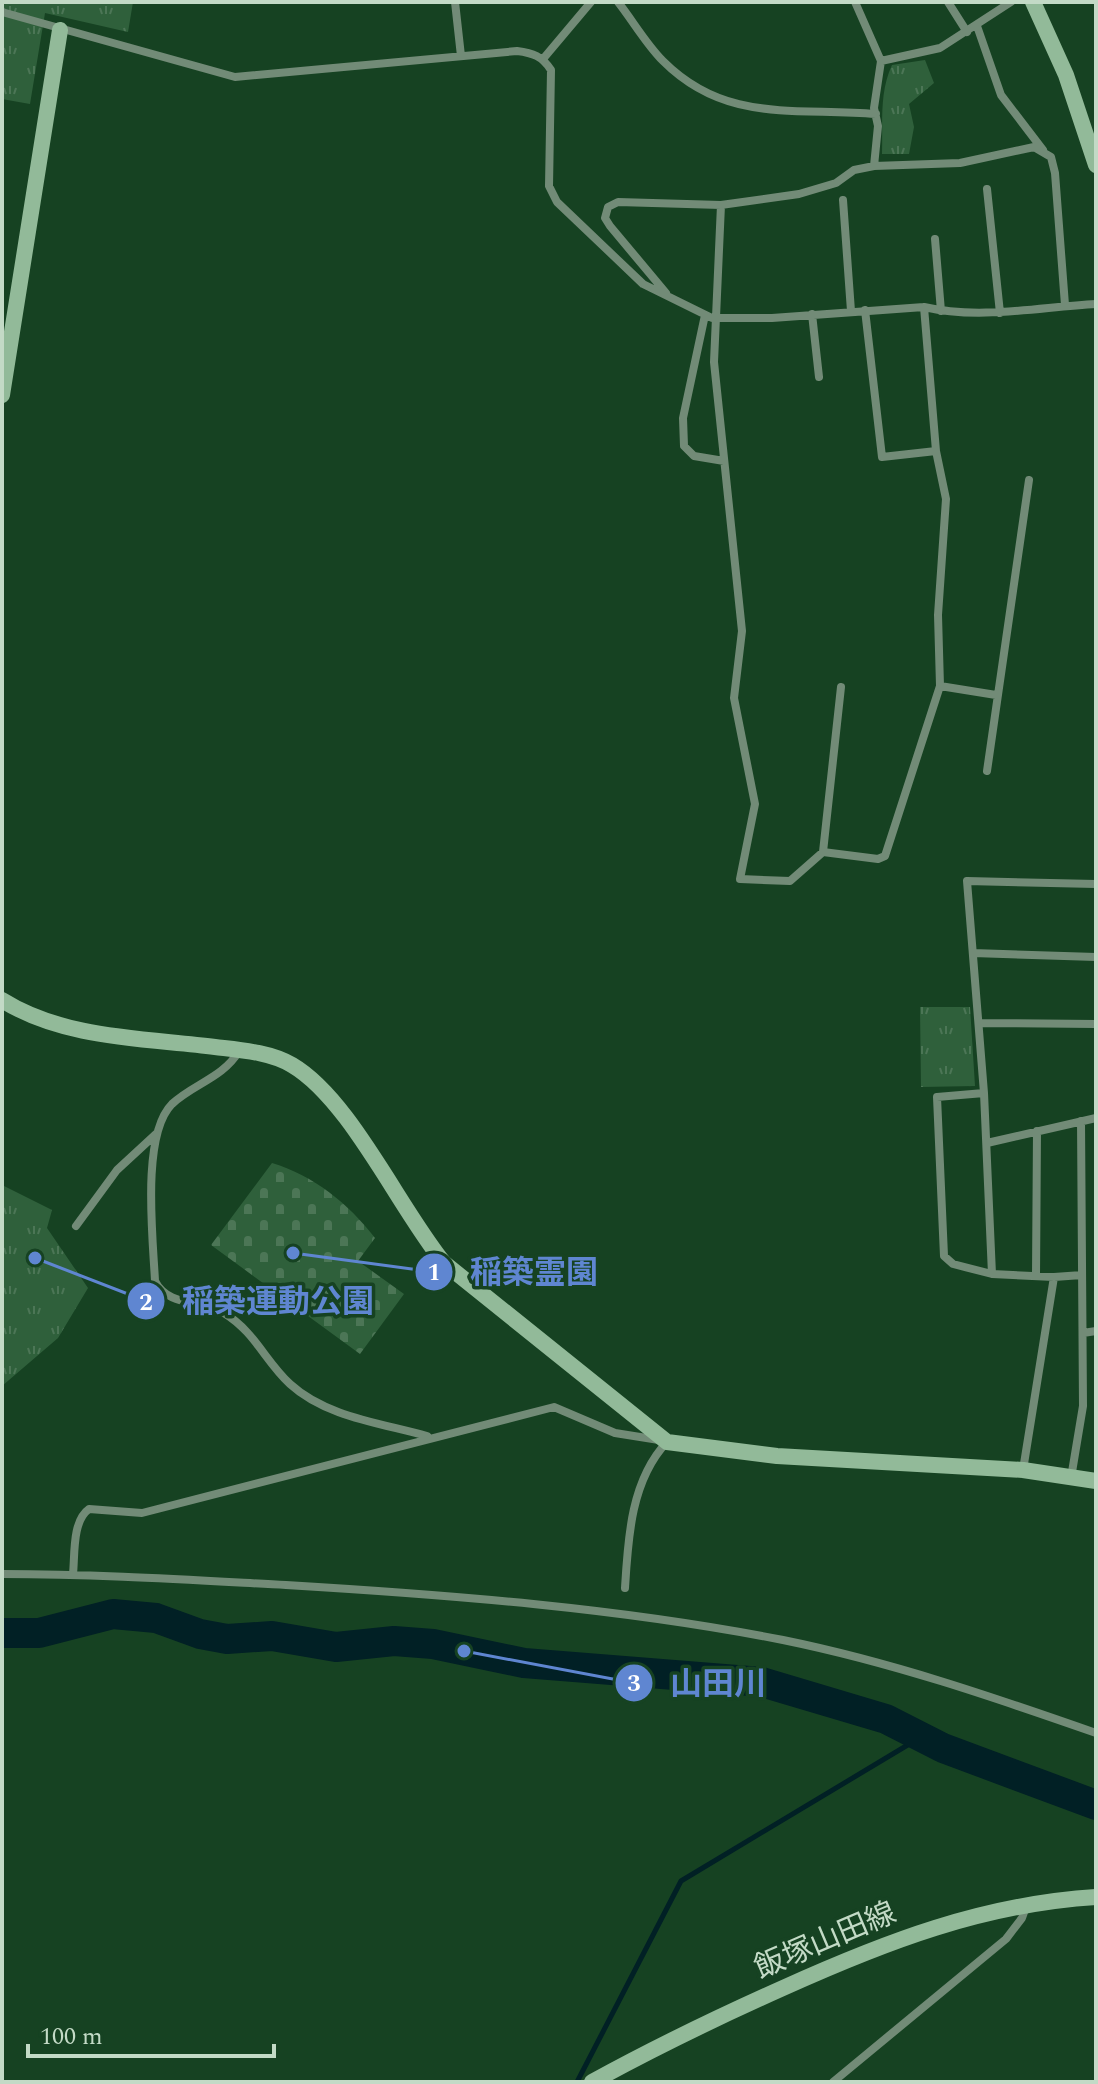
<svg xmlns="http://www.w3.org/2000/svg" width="1098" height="2084" viewBox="0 0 1098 2084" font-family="Spectral,'Noto Sans JP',serif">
  <defs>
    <pattern id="grass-tufts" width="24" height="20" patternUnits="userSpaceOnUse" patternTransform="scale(2)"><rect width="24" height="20" fill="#2f603b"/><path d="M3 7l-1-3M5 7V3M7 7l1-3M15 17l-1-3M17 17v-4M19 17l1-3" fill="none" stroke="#4c7656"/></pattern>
    <pattern id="cemetery-stones" width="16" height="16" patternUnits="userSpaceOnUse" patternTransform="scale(2)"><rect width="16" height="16" fill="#2f603b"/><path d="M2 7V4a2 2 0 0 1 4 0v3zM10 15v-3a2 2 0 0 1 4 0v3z" fill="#4c7656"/></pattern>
  </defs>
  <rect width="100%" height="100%" fill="#164222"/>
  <path fill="url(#grass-tufts)" d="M2 2H133L128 32 45 13 30 104 2 99Z
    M925 60 934 83 909 104 914 127 909 154H882C883 123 879 93 892 65Z
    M920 1007H970L975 1086 921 1087Z
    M2 1185 52 1210 47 1228 88 1288 58 1338 2 1386Z"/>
  <path fill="url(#cemetery-stones)" d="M272 1163C314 1176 348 1203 375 1238L358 1261 404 1294 360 1354 211 1245Z"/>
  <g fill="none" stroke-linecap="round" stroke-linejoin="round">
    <path stroke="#012025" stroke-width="5" d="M577 2082 681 1881 921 1737"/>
    <path stroke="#012025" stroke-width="30" d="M2 1633H39L113 1614 156 1618 200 1634 227 1639 272 1636 336 1647 394 1641 433 1644 524 1663 762 1682 886 1719 943 1748 1096 1805"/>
    <path stroke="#728b77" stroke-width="8" d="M455 2 461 56
      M618 2C633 21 646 44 663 61 726 124 795 107 876 114
      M855 2 881 61 874 108 878 126 874 166
      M948 2 967 32
      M2 12 235 77 517 51C533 53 542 56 551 70L549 186 557 202 643 284 712 318H772L924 307C980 320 1039 307 1096 304
      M977 26 1001 95 1043 150
      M543 59 591 2
      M881 61 940 48 1011 2
      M987 189 1000 313
      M843 200 851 311
      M935 239 941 311
      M666 293 610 226 605 218 608 207 618 202 721 205
      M924 307 936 451 946 499 938 615 940 686 885 856 878 859 823 852 790 881 740 879 755 804 734 698 742 631 714 362 721 205 799 194 836 183 854 170 874 166 960 163 1034 147 1051 157 1055 173 1065 305
      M865 310 882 457 936 451
      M812 314 819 377
      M705 315 683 418 684 446 694 456 724 461
      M940 686 996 695
      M987 771 1029 480
      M823 852 841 687
      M973 953 1096 957
      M980 1023 1096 1024
      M239 1051C223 1078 193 1084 172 1104 141 1135 153 1239 155 1281 168 1307 201 1300 224 1313 255 1332 265 1361 290 1384 326 1417 381 1423 427 1436
      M984 1093 937 1097 944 1256 953 1264 992 1274
      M987 1143 1096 1118
      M76 1226 117 1170 156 1134
      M1036 1276 1037 1131
      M1054 1277 1082 1275
      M1083 1333 1096 1331
      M1023 1470 1054 1277 992 1274 984 1093 967 881 1096 884
      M1071 1478 1083 1406 1081 1121
      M2 1574C97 1574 191 1580 286 1585 452 1595 620 1608 783 1640 891 1662 993 1697 1096 1733
      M73 1574C75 1555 72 1521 89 1509L142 1513 554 1407 615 1433 659 1440
      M625 1588C628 1538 631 1480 667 1442
      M833 2082 1006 1939 1022 1918 1027 1904"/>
    <path stroke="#92ba99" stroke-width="16" d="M1033 2 1066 75 1096 165
      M2 395 60 30
      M2 1000C64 1039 144 1038 215 1047 240 1050 270 1052 292 1065 350 1099 399 1208 444 1263L667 1442 777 1456 1023 1470 1096 1481
      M592 2082C654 2048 718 2017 783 1988 885 1942 983 1904 1096 1897"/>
  </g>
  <g text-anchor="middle" stroke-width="7" stroke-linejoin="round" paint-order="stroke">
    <g font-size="30" fill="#c3dac6" stroke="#164222">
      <text transform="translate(825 1940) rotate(-23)" y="10">飯塚山田線</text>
    </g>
  </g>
  <path fill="none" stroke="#5f86d1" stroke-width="3" d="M293 1253L434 1272M35 1258L146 1301M464 1651L634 1683"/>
  <g fill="#5f86d1" stroke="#164222" stroke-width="3">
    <circle cx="293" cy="1253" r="8"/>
    <circle cx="35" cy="1258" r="8"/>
    <circle cx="464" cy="1651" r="8"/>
    <circle cx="434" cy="1272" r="20"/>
    <circle cx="146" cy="1301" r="20"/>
    <circle cx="634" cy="1683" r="20"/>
  </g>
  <g font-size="24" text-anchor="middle" font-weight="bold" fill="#fff">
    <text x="434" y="1280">1</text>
    <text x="146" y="1310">2</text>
    <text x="634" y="1691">3</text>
  </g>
  <g font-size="32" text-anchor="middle" font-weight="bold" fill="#5f86d1" stroke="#164222" stroke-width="7" stroke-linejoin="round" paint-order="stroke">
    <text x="534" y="1283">稲築霊園</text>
    <text x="278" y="1312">稲築運動公園</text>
    <text x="718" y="1694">山田川</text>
  </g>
  <rect width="1098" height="2084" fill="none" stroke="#c3dac6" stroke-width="8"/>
  <path d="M28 2044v12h246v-12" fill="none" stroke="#c3dac6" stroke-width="4"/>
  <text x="40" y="2044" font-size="24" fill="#c3dac6" stroke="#164222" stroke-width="6" paint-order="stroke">100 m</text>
</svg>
